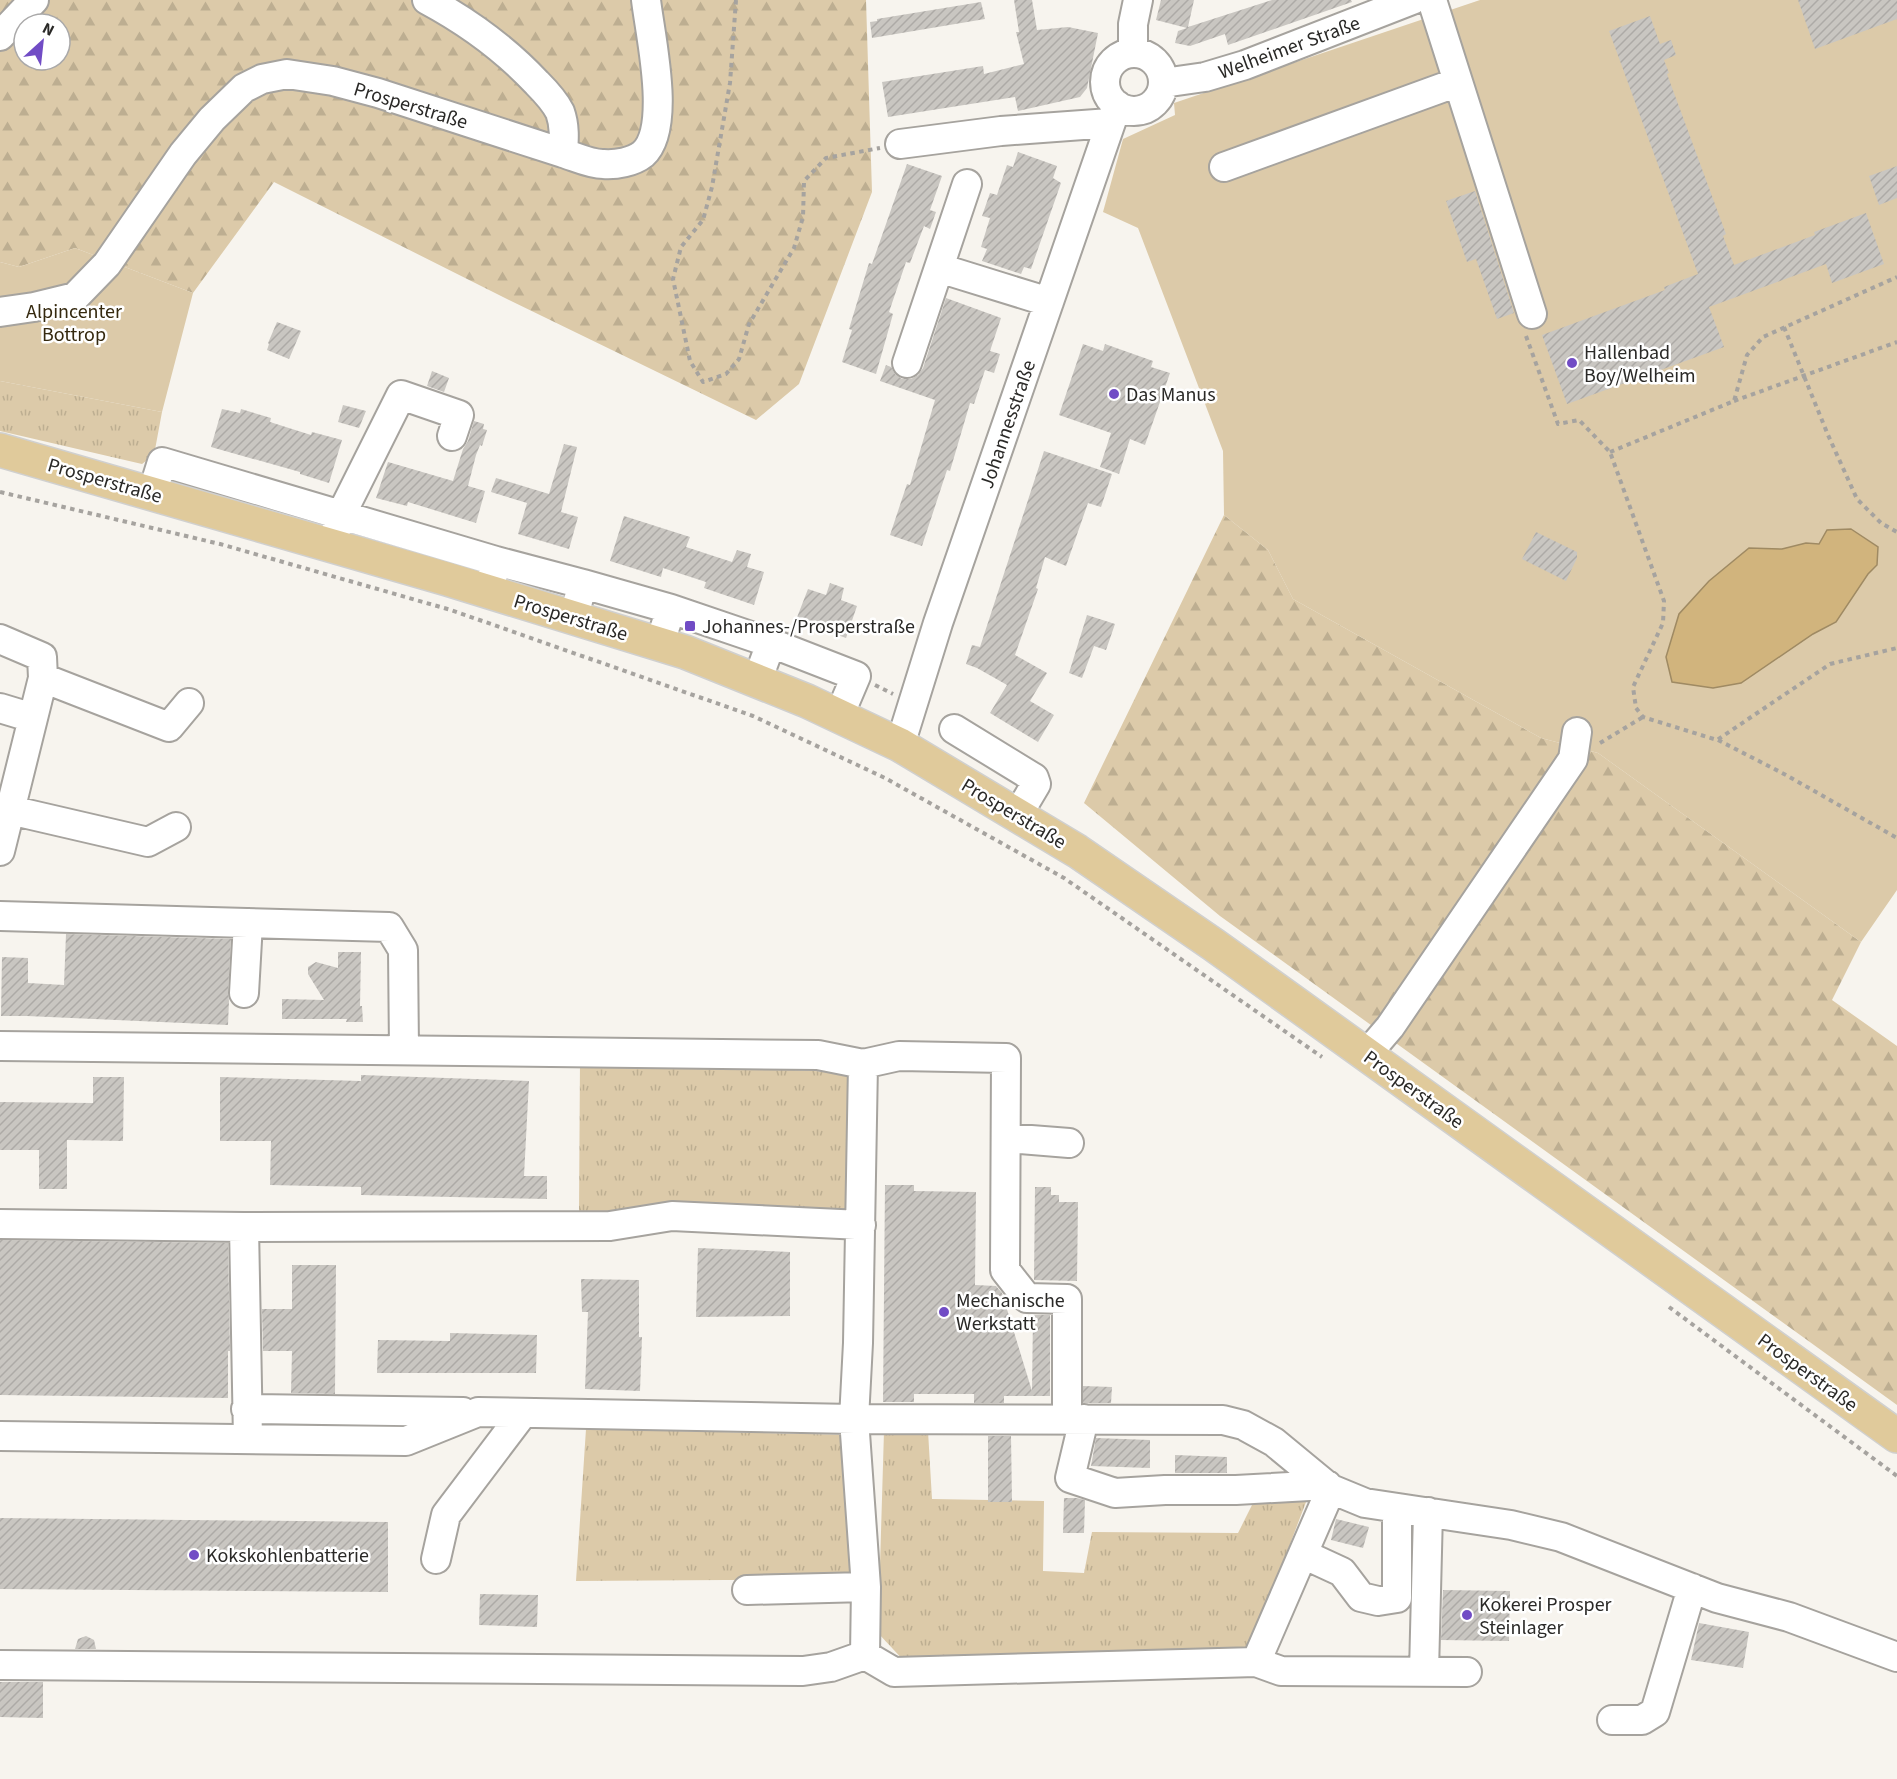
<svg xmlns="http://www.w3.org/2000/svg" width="1897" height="1779" viewBox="0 0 1897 1779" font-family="'Source Sans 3',sans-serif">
  <defs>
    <pattern id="grass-tufts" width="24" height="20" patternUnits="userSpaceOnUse" patternTransform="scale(1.5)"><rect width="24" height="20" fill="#dccaa9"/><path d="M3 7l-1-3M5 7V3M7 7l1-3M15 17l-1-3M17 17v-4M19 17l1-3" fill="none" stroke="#bdae91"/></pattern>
    <pattern id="forest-firs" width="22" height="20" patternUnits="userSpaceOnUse" patternTransform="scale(1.5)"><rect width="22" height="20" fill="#dccaa9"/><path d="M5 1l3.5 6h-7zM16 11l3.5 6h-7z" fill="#bdae91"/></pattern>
    <pattern id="building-hatch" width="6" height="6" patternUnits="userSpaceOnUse" patternTransform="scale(1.5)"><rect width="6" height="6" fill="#c9c6c1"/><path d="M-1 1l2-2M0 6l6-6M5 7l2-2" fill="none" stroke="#adaaa6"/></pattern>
  </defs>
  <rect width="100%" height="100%" fill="#f7f4ee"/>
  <path fill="url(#grass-tufts)" d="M0 381 162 412 154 455 142 464 0 431Z
    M580 1060 856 1073 857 1209 579 1212Z
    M586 1429 856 1435V1579L576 1581Z
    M884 1431H928L932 1499 1044 1501 1043 1571 1084 1573 1092 1532 1238 1533 1255 1499 1306 1502 1248 1655 907 1664 878 1633Z"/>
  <path fill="url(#forest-firs)" fill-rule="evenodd" d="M0 0H866L872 192 799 384 756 420 501 296 274 182 193 293 75 248 19 267 0 262ZM24 24H60V60H24Z
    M1224 515 1268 550 1293 599 1541 738 1598 753 1861 942 1832 1000 1897 1046V1405L1220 916 1084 803Z"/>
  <path fill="#dccaa9" d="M1480 0H1897V890L1861 942 1598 753 1541 738 1293 599 1268 550 1224 515 1223 451 1138 228 1103 212 1123 139 1175 115 1174 103Z
    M75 248 193 293 162 412 0 381V262L19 267Z"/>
  <path fill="#d1b47d" stroke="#9f8a63" stroke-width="1.5" d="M1851 529 1878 547 1877 565 1868 574 1836 622 1813 634 1741 683 1713 688 1672 682 1666 657 1679 614 1709 581 1749 548 1782 549 1806 543 1819 544 1827 530Z"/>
  <path fill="url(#building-hatch)" d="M1014 0H1032L1037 30 1068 27 1098 33 1087 88 1080 97 1018 111 1015 97 888 117 882 82 983 66 984 74 1024 64 1016 32H1019Z
    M1161 0H1194L1188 27 1272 0H1351L1352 2 1228 45 1225 34 1190 46 1175 43 1178 31 1187 28 1156 20Z
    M1798 0H1897V19L1815 49Z
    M981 2 985 19 872 38 870 22 877 21V19Z
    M1650 16 1660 44 1671 40 1676 55 1664 60 1669 73 1667 74 1726 234 1723 236 1734 265 1815 235 1814 232 1866 213 1884 264 1832 283 1826 264 1709 307 1724 347 1567 404 1542 335 1665 290 1664 287 1698 274 1609 31Z
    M1018 152 1057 166 1053 178 1061 183 1031 269 1024 267 1021 274 982 261 987 249 981 247 990 218 982 216 990 193 997 195 1007 165 1013 167Z
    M907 164 942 176 930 210 936 212 930 229 924 226 910 263 906 262 889 312 893 314 876 374 842 362 852 330 849 329 869 263 872 264Z
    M1897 166V198L1879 205 1869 176Z
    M1475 191 1514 313 1497 319 1476 259 1467 262 1446 201Z
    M946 298 1001 318 990 351 1000 354 994 373 985 370 974 404 970 403 950 471 947 470 922 546 890 535 907 484 910 485 935 400 880 381 886 365 891 367 895 374 902 379H911L918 375 923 368Z
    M277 322 301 331 289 359 267 350 269 344 268 343Z
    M1083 344 1103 351 1105 344 1153 361 1151 367 1170 373 1145 445 1130 439 1119 474 1100 467 1111 433 1059 415Z
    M432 371 449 378 444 392 427 386Z
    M343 405 366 411 359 428 338 422Z
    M222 409 240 413 241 409 271 418 270 422 311 435 312 432 342 440 329 483 300 474V472L211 447Z
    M474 421 484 424 483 429 487 430 482 446 480 445 476 455 468 486 485 491 476 523 408 502 407 506 376 498 388 462 453 481 463 449 468 441Z
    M564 444 577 447 561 512 578 517 569 549 518 534 527 503 491 492 496 478 549 494Z
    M1044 451 1112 474 1101 507 1088 503 1066 566 1045 557 1036 588 1038 589 1015 655 1047 673 1030 701 1054 715 1038 742 990 713 1007 685 977 668 966 664 972 645 980 647Z
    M624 516 690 537 686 547 732 562 737 550 751 554 747 567 764 572 754 605 704 588 706 582 663 568 661 577 610 561Z
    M1536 532 1577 552V558L1566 581 1522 559Z
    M830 583 844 588 841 600 857 606 846 638 796 620 808 589 826 595Z
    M1087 615 1115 624 1106 650 1094 646 1082 678 1069 673Z
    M66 934 231 939 228 992 229 1001 228 1025 27 1016H1L2 957 28 958V983L64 985Z
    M338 952H361L360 1006H362L363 1022H346L347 1019H282V999L324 1000 308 974V967L316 962 338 968Z
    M361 1075 529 1081 524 1176H547V1199L361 1195V1187L270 1185 271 1141H220V1077L361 1081Z
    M93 1077H124L123 1141 67 1140V1189H39V1150H0V1102L93 1103Z
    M885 1185H914V1191L976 1192 975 1285 996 1286 1002 1293 1032 1391 1033 1315H1050V1396H1004V1403H974V1394H914V1402H883Z
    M1035 1187H1051V1195H1059V1202H1078L1077 1281 1034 1280Z
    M0 1240 228 1243 230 1351H228V1398L0 1395Z
    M698 1248 790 1252V1316L696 1317Z
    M292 1265H336L335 1394 291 1393 292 1351H263L262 1309H292Z
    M581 1279 639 1280V1337H642L640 1391 585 1389 588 1312H582Z
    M450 1333 537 1335 536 1373H377L378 1340 450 1341Z
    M1083 1386 1112 1387 1111 1403H1083Z
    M988 1436H1011L1012 1502H988Z
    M1096 1438 1150 1440V1468L1091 1466Z
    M1175 1455 1227 1457V1473H1175Z
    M1064 1498H1077L1085 1500 1084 1533H1063Z
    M0 1518 388 1522V1592L0 1589Z
    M1336 1519 1369 1527 1363 1548 1331 1540Z
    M1443 1590 1510 1591 1509 1641 1441 1640Z
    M480 1594 538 1595 537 1627 479 1625Z
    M1699 1623 1749 1632 1743 1668 1691 1660Z
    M86 1636 94 1640 96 1649H75L78 1639Z
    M0 1682H43V1718L0 1717Z"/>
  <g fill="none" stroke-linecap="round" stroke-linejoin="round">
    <g stroke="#a6a39e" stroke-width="32">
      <path id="minor" d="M427 0C468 22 505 49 537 83 545 91 555 102 560 112 565 126 564 139 563 153 576 157 590 164 603 164 616 165 633 162 643 154 672 128 650 35 646 0
        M1432 0 1532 314
        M0 36 34 0
        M1133 53V24L1138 0
        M1105 82a29 29 0 1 1 58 0a29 29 0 1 1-58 0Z
        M1163 83 1205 77 1245 65 1412 0
        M900 144 1001 131 1110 123
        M1224 167 1458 82
        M939 268 1049 302
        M0 312 34 307 75 297 107 264 183 154 212 119 244 88 262 79 287 74 333 81 378 93 563 153
        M907 363 967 184
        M152 494 162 462 496 561
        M335 533 341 515 401 395 459 415 452 436
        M492 578 496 561 583 584
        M573 618 583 584 671 609
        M0 639 42 657 43 678
        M659 645 671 609 771 643
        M757 681 771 643 856 676 839 716
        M0 708 33 718
        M954 729 1034 778 1036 784 1017 816
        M900 745 938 623 1117 105
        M10 810 148 842 176 827
        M0 851 43 678 169 727 189 703
        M0 916 389 927 403 950 404 1050
        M244 993 248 923
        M0 1046 818 1055 863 1064
        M1366 1055 1390 1027 1573 759 1577 732
        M1007 1138 1069 1143
        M0 1224 244 1227 248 1439
        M244 1227 610 1226 672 1216 861 1225
        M246 1409 463 1412
        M1084 1419 1070 1478 1115 1493 1165 1490H1236L1327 1485
        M1067 1420V1299L1027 1298 1005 1270 1006 1058 899 1056 863 1064 858 1343 854 1419 866 1587 865 1655 894 1672 1256 1662 1331 1489
        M0 1436 406 1441 478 1412 854 1419 1223 1420 1243 1425 1274 1442 1331 1489 1365 1503 1511 1525 1561 1537 1717 1598 1789 1617 1897 1657
        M1303 1554 1342 1572 1361 1597 1378 1601 1397 1598V1508
        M436 1559 446 1515 523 1413
        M747 1590 866 1587
        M1256 1662 1281 1671 1467 1672
        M0 1665 803 1671 831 1667 865 1655
        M1424 1672 1428 1512
        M1612 1720H1642L1655 1712 1692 1588"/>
    </g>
    <g stroke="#d0d0cf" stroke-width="36">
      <path id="major" d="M0 450 447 579 685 652 807 701 900 745 1077 851 1214 945 1897 1436"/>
    </g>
    <path stroke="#a6a39f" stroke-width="4" stroke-dasharray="4.5 4.5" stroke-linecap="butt" d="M736 0 730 83 712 187 703 220 681 247 673 279 690 361 703 382 726 374 739 359 749 324 794 248 803 217 804 181 826 158 880 148
      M1784 327 1828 435 1857 499 1881 523 1897 532
      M1526 336 1558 424 1579 420 1610 452 1664 601 1663 623 1633 687 1636 708 1643 717 1717 740 1830 664 1897 648
      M1734 401 1897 342
      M1610 452 1734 401 1747 355 1763 337 1897 277
      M0 492 220 544 451 610 753 716 885 778 1064 878 1322 1057
      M875 685 893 694
      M1718 740 1786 775 1897 838
      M1600 743 1643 717
      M1669 1307 1897 1476"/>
    <use href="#minor" stroke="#fff" stroke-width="28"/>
    <use href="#major" stroke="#e0ca9b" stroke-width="33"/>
  </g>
  <g fill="#714cc5" stroke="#fff" stroke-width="2">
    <circle cx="1572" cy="363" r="6"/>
    <circle cx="1114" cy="394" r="6"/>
    <rect x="684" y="620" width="12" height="12" rx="3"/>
    <circle cx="944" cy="1312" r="6"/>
    <circle cx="194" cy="1555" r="6"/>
    <circle cx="1467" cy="1615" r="6"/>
  </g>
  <g text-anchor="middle" stroke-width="5" stroke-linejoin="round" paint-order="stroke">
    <g font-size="20" fill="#2a2927" stroke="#fff">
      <text transform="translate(1289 47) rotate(-20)" y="7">Welheimer Straße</text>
      <text transform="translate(411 105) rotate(17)" y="7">Prosperstraße</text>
      <text transform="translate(1007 424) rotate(-71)" y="7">Johannesstraße</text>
      <text transform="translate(105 480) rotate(16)" y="7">Prosperstraße</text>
      <text transform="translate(571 617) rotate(17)" y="7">Prosperstraße</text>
      <text transform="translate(1014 813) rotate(31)" y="7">Prosperstraße</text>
      <text transform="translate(1414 1089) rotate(36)" y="7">Prosperstraße</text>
      <text transform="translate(1808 1372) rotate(36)" y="7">Prosperstraße</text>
    </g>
    <g font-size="20" fill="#35290f" stroke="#fff">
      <text x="74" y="318">Alpincenter<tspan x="74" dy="23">Bottrop</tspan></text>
    </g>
    <g font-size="20" fill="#2a2927" stroke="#fff" text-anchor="start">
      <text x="1584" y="359">Hallenbad<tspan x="1584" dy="23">Boy/Welheim</tspan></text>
      <text x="1126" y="401">Das Manus</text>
      <text x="702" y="633">Johannes-/Prosperstraße</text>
      <text x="956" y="1307">Mechanische<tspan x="956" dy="23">Werkstatt</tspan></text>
      <text x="206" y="1562">Kokskohlenbatterie</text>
      <text x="1479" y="1611">Kokerei Prosper<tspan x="1479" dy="23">Steinlager</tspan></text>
    </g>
  </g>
  <g transform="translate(42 42) rotate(27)"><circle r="28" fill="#ffffff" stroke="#aaa9a9" stroke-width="1.5"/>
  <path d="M0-4.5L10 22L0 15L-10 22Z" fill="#714cc5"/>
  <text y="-9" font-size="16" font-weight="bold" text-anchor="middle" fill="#2a2927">N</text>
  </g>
</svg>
